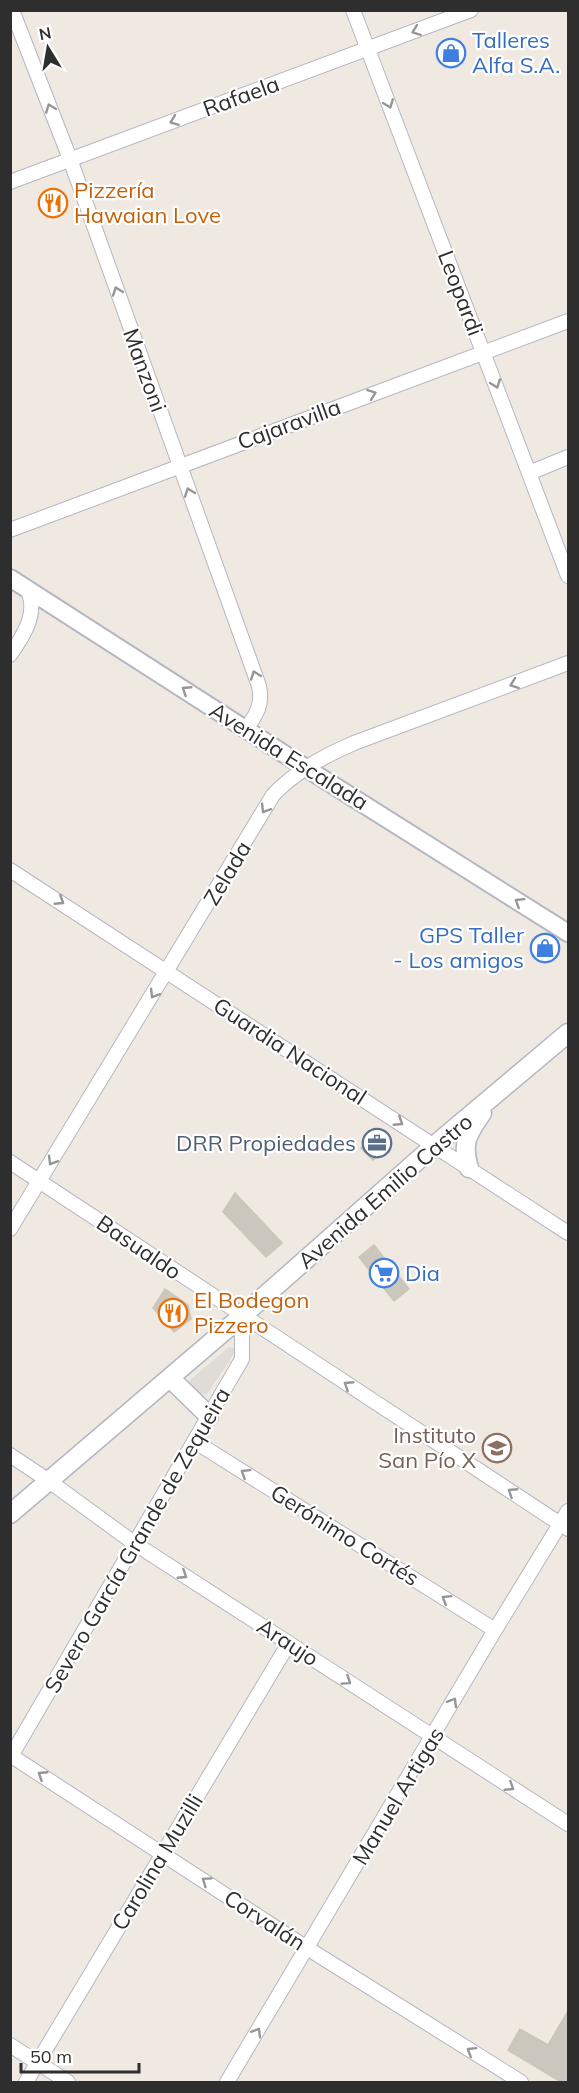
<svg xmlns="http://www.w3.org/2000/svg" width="579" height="2093" viewBox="0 0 579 2093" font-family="Mulish,sans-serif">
  <rect width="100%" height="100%" fill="#efe9e1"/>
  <path fill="#dfdcd8" d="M229 1347 234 1348V1354L207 1394H200L189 1384 190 1380Z"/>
  <path fill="#cbc7bf" stroke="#cbc5ba" stroke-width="1.5" d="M378 1131 387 1137 386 1148 373 1160 361 1148Z
    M235 1193 282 1243 266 1257 223 1212Z
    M374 1245 409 1289 394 1301 359 1257Z
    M165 1289 188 1305 191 1319 174 1332 153 1308Z
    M568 2011V2082H561L508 2050 520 2029 548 2045Z"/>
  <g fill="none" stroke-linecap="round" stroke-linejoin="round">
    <g stroke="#b4b7c1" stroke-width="16">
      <path id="minor" d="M12 10 70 159 259 686C263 704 257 714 246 729
        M353 10 568 576
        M10 182 471 10
        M529 473 568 457
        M10 530 568 321
        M10 655C24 635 40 611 26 587
        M10 870 568 1233
        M10 1162 568 1529
        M10 1229 273 795C296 771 324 756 354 743L568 663
        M194 1441 495 1630
        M10 1455 49 1481 134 1543 568 1824
        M10 1755 307 1948 521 2082
        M10 1758 242 1359V1316
        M10 2045 68 2082
        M26 2082 289 1643
        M227 2082 495 1630 568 1511"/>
    </g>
    <g stroke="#b4b7c1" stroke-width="20">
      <path id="tertiary" d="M10 578 306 768 568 933"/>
    </g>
    <g stroke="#b4b7c1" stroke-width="21">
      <path id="secondary" d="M469 1168C461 1143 468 1133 482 1113
        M170 1378 209 1416
        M10 1514 242 1316 435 1145 568 1033"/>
    </g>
    <use href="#minor" stroke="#fff" stroke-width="14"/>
    <use href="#tertiary" stroke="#fff" stroke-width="16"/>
    <use href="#secondary" stroke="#fff" stroke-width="18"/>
  </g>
  <defs><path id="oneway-chevron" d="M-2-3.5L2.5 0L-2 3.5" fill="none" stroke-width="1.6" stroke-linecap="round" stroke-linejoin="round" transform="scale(1.5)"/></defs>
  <g stroke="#969696">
    <use href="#oneway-chevron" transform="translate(416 31) rotate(159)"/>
    <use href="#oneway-chevron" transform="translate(389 104) rotate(69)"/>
    <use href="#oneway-chevron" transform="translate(50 108) rotate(-111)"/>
    <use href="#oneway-chevron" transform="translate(174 121) rotate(160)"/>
    <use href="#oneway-chevron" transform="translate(117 291) rotate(-110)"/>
    <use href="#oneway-chevron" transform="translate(496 384) rotate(70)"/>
    <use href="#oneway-chevron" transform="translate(372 394) rotate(-20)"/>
    <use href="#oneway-chevron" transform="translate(189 492) rotate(-110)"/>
    <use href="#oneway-chevron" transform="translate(255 675) rotate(-110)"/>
    <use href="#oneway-chevron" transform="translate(514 684) rotate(160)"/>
    <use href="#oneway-chevron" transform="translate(186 690) rotate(-147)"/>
    <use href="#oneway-chevron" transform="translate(265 809) rotate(121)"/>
    <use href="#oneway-chevron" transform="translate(60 901) rotate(33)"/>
    <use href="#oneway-chevron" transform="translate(519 902) rotate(-148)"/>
    <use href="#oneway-chevron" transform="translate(154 994) rotate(121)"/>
    <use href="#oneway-chevron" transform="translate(399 1122) rotate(33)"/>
    <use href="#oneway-chevron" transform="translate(52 1161) rotate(121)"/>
    <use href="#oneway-chevron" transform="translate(348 1385) rotate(-147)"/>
    <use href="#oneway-chevron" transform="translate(245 1473) rotate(-148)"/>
    <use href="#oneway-chevron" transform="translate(512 1492) rotate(-147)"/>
    <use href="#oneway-chevron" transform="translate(183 1575) rotate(33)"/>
    <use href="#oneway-chevron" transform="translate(446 1599) rotate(-148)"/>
    <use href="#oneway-chevron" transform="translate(347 1681) rotate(34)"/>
    <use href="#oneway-chevron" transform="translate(453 1702) rotate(-60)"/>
    <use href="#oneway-chevron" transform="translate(42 1775) rotate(-147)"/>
    <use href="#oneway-chevron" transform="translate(510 1787) rotate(33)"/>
    <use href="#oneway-chevron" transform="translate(206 1881) rotate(-146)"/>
    <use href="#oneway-chevron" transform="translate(257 2032) rotate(-59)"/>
    <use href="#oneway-chevron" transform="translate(471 2051) rotate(-148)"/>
  </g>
  <defs>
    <g id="shop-ring" transform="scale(1.5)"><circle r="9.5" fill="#fff" stroke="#3f7fe0" stroke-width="1.5"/><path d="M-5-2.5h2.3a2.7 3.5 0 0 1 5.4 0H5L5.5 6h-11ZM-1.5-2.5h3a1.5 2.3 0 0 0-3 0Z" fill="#3f7fe0"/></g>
    <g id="restaurant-ring" transform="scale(1.5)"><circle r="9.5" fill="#fff" stroke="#e8710a" stroke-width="1.5"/><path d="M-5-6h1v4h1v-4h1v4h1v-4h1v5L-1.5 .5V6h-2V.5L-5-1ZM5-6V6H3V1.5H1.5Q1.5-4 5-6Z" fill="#e8710a"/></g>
    <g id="office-ring" transform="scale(1.5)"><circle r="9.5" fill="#fff" stroke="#5c6f8a" stroke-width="1.5"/><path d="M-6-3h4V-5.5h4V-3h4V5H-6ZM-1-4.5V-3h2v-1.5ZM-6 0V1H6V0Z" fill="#5c6f8a"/></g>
    <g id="supermarket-ring" transform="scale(1.5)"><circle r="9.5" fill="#fff" stroke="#3f7fe0" stroke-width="1.5"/><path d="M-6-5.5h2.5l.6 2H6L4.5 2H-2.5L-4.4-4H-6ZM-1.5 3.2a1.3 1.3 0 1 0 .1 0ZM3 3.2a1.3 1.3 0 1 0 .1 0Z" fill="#3f7fe0"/></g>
    <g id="school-ring" transform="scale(1.5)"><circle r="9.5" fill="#fff" stroke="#8d6e63" stroke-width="1.5"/><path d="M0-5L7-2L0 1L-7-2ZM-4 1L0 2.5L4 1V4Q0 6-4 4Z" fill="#8d6e63"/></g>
  </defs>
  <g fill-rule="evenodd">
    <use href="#shop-ring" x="451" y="53"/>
    <use href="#restaurant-ring" x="53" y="203"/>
    <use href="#shop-ring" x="545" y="948"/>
    <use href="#office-ring" x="377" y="1143"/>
    <use href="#supermarket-ring" x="384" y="1273"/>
    <use href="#restaurant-ring" x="173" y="1313"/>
    <use href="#school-ring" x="497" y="1448"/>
  </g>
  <g text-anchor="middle" stroke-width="4.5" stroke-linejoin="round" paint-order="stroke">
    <g font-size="22" fill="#366cbe" stroke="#fff" text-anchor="start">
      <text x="472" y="48">Talleres<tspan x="472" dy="25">Alfa S.A.</tspan></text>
      <text x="524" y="943" text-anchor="end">GPS Taller<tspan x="524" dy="25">- Los amigos</tspan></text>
      <text x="405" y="1281">Dia</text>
    </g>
    <g font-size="22" fill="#2e2e2e" stroke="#fff">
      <text transform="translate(241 96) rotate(-20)" y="8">Rafaela</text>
      <text transform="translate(461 293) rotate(69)" y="8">Leopardi</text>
      <text transform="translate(145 370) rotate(70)" y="8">Manzoni</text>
      <text transform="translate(289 424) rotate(-20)" y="8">Cajaravilla</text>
      <text transform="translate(289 756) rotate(32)" y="8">Avenida Escalada</text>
      <text transform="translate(227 873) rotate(-59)" y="8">Zelada</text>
      <text transform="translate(290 1051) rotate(33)" y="8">Guardia Nacional</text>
      <text transform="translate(385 1191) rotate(-41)" y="8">Avenida Emilio Castro</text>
      <text transform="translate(139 1247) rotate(34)" y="8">Basualdo</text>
      <text transform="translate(345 1535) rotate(32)" y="8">Gerónimo Cortés</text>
      <text transform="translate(137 1540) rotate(-60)" y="8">Severo García Grande de Zequeira</text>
      <text transform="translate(288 1642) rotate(33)" y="8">Araujo</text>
      <text transform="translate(398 1796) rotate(-59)" y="8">Manuel Artigas</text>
      <text transform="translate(157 1862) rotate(-59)" y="8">Carolina Muzilli</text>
      <text transform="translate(265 1920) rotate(33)" y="8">Corvalán</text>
    </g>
    <g font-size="22" fill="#c56008" stroke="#fff" text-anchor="start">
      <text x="74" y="198">Pizzería<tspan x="74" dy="25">Hawaian Love</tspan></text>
      <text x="194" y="1308">El Bodegon<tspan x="194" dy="25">Pizzero</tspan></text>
    </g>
    <g font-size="22" fill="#4e5e75" stroke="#fff" text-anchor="end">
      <text x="356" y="1151">DRR Propiedades</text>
    </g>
    <g font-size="22" fill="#785e54" stroke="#fff" text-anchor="end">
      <text x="476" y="1443">Instituto<tspan x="476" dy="25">San Pío X</tspan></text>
    </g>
  </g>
  <rect width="579" height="2093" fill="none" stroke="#2e2e2e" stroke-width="24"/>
  <g transform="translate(48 48) rotate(349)" stroke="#ffffff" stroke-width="4.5" paint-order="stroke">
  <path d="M0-4.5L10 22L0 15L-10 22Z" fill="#2e2e2e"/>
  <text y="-9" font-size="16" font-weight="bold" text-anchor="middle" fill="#2e2e2e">N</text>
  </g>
  <path d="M21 2063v9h118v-9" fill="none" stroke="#2e2e2e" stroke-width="3"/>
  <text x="30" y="2063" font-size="18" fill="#2e2e2e" stroke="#ffffff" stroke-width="4.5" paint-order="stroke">50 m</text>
</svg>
